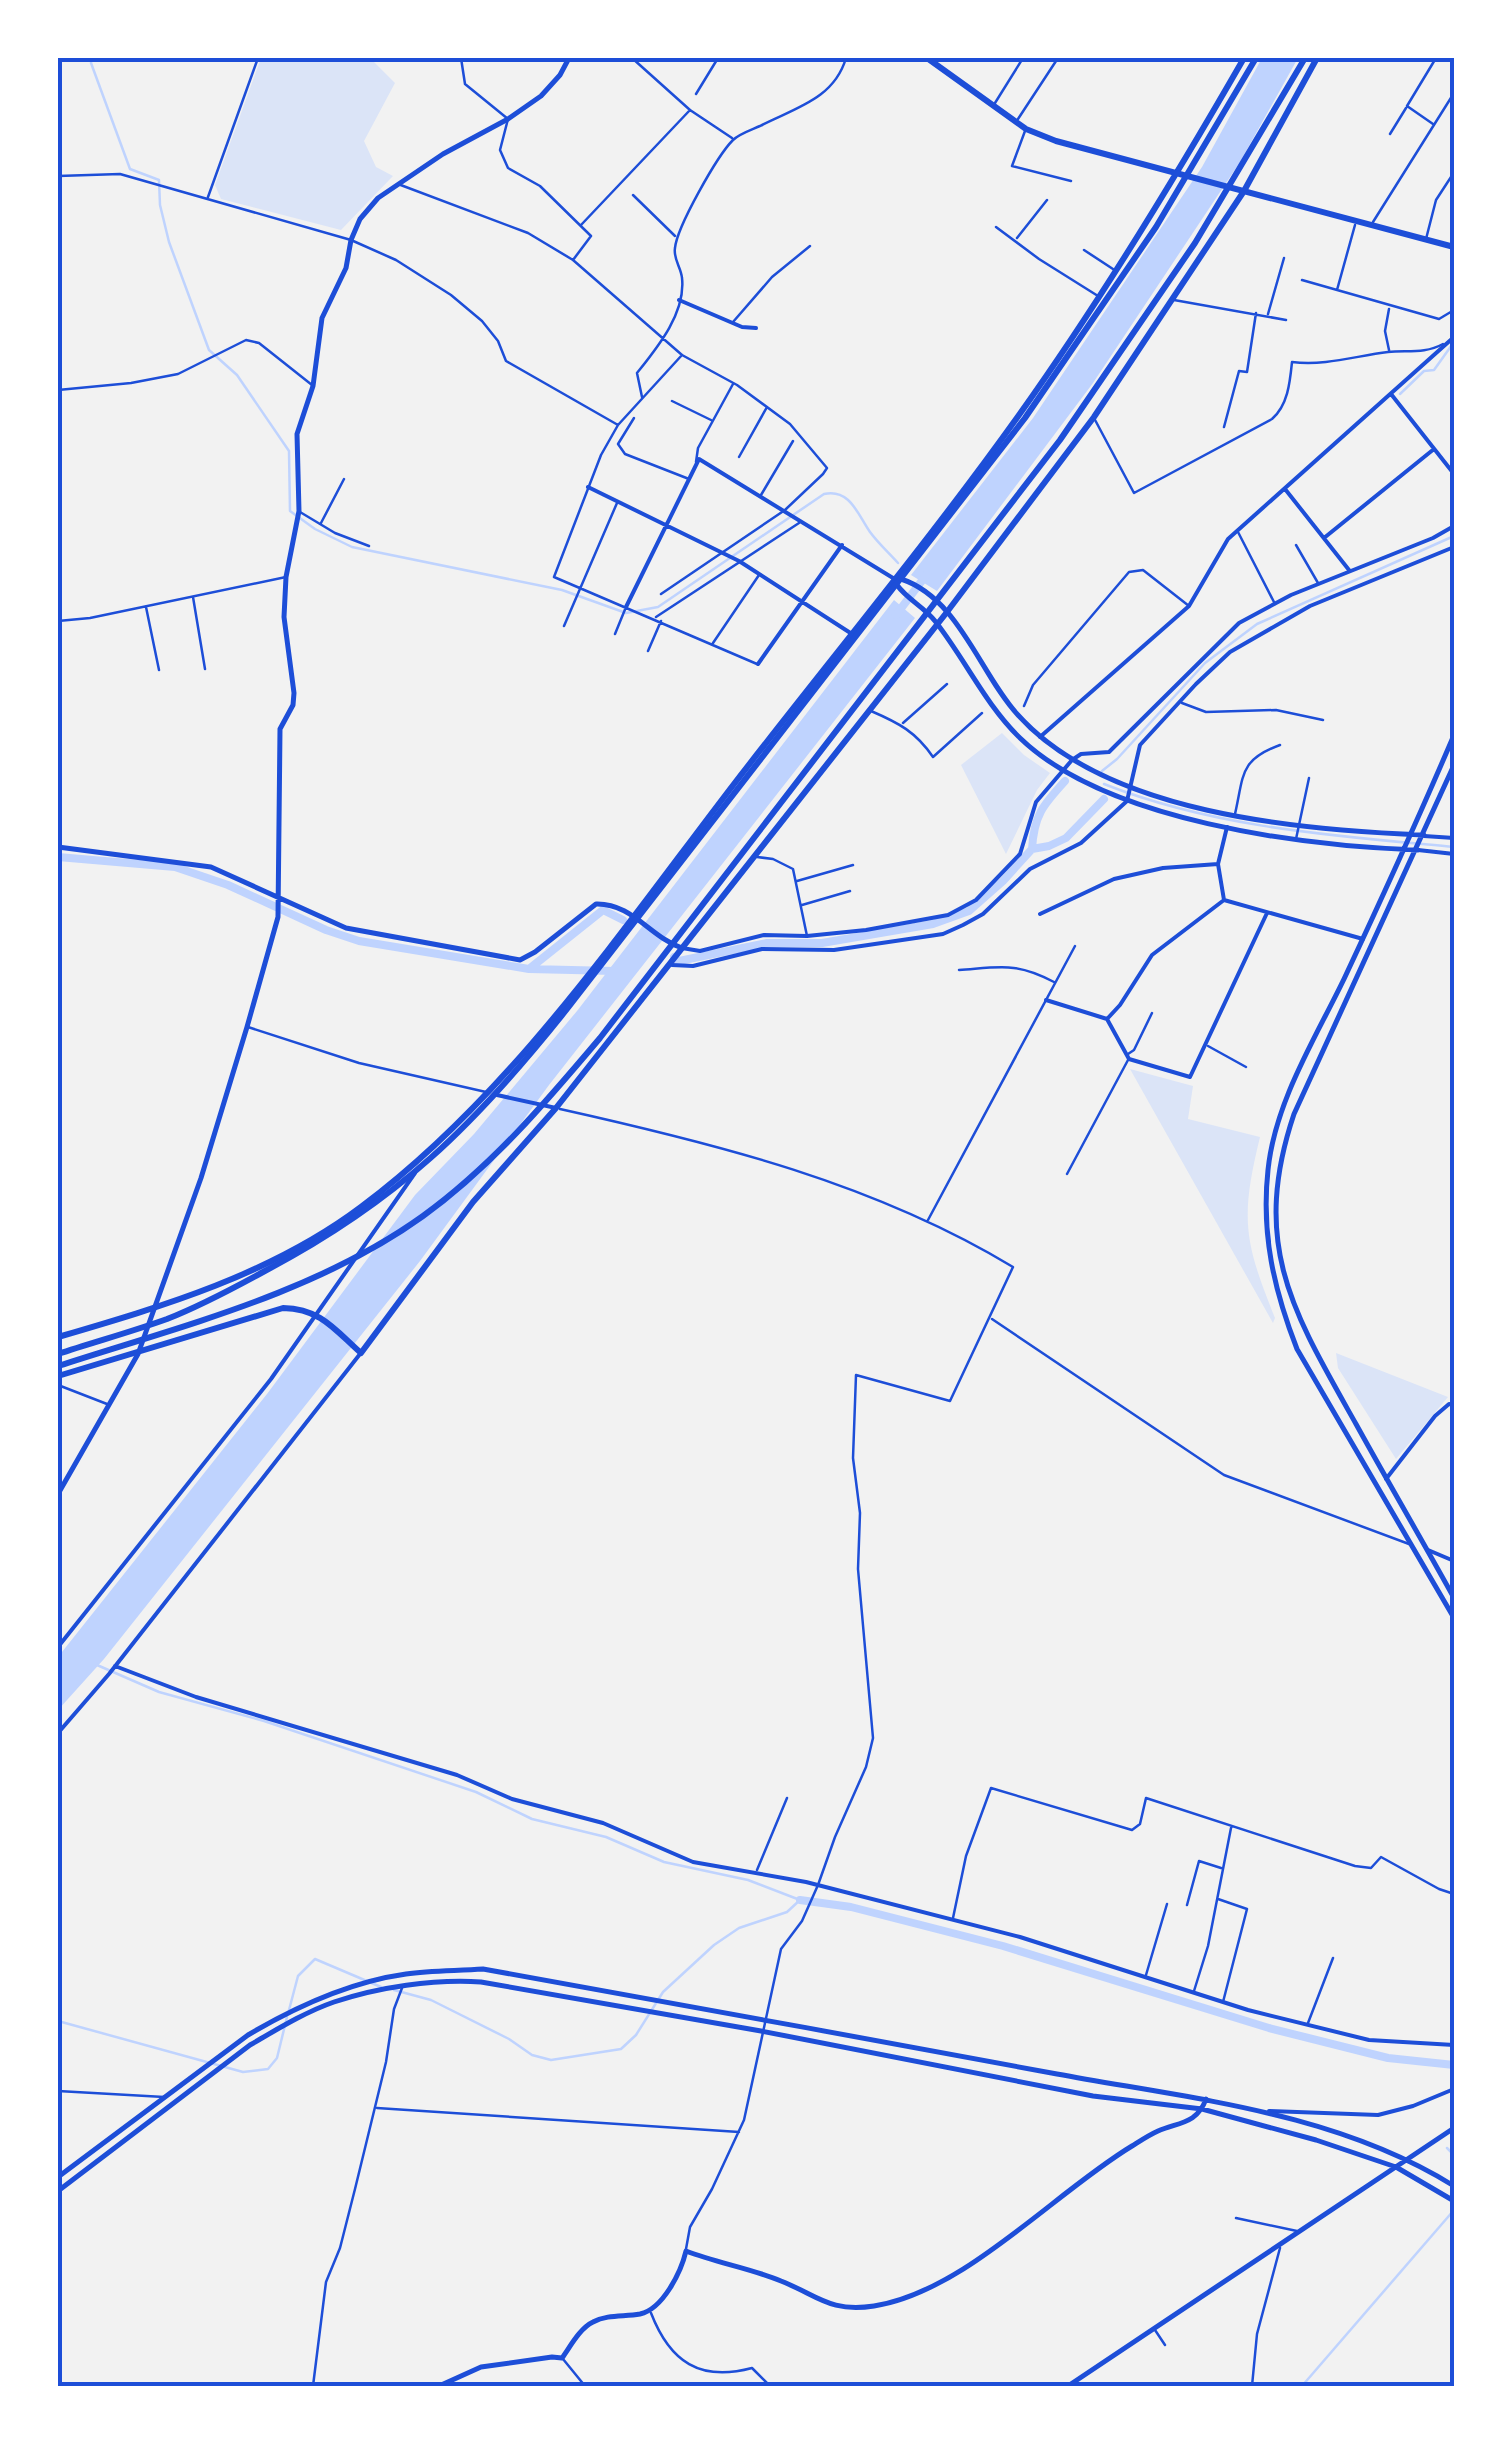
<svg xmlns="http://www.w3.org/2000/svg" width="1512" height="2444" viewBox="0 0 1512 2444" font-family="Mulish,sans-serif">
  <rect width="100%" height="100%" fill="#f2f2f2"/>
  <path fill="#dbe4f7" d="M261 58H370L395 83 364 141 376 167 393 176 341 230 221 199 215 185Z
    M1002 733 1024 755 1050 773 1037 790 1006 854 961 765Z
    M1130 1069 1193 1086 1188 1119 1260 1137C1240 1219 1244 1241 1275 1318L1273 1323Z
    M1336 1353 1448 1397 1396 1459 1338 1368Z"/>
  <path fill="#bfd3fe" d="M1262 58H1298L1240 162 1093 383 937 591 911 575 1033 418 1202 167Z
    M894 600 915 618 549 1085 420 1261 104 1659 58 1710V1657L267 1394 415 1195 474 1134 577 1011Z"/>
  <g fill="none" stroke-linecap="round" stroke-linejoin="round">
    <path stroke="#bfd3fe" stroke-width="2.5" d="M92 58 91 63 130 169 159 180 160 205 169 242 209 350 237 375 289 451 290 511 315 529 352 547 562 590 626 613 658 607 824 494C850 488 858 515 870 532 878 543 889 553 898 563
      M1400 394 1424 371 1434 370 1454 342
      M1102 771 1117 759 1205 663 1257 624 1454 536
      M1104 784C1215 828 1336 836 1454 847
      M97 1665 159 1692 264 1721 476 1792 532 1819 606 1837 664 1862 748 1880 800 1900 787 1912 739 1928 714 1945 663 1992 636 2035 621 2049 551 2060 532 2055 509 2039 431 2000 394 1990
      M289 2010 298 1976 315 1959 381 1987
      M58 2021 243 2072 268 2069 277 2058 287 2017
      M1447 2148 1454 2155
      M1302 2386 1454 2210"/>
    <path stroke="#bfd3fe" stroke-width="8" d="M896 615 927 574
      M1032 849C1034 815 1043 805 1065 781
      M58 857 175 867 228 885 326 930 359 941 529 969 603 910 623 920
      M674 957 679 961 767 943H822L933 924 969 911 1003 881 1032 849 1049 846 1066 838 1104 799
      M529 969 614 971
      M800 1900 851 1907 1003 1946 1269 2028 1388 2058 1454 2065"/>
    <path stroke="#1d4ed8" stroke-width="2.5" d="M461 58 465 84 508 119 500 150 508 168 540 186 591 236 573 260
      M632 58 690 110 732 138
      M696 94 718 58
      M995 103 1023 58
      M1018 119 1058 58
      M1433 124 1407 106 1436 58
      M1025 131 1012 166 1071 181
      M1390 134 1406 108
      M1452 175 1454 177
      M58 176 120 174 351 240 396 260 451 295 482 321 498 341 506 361 618 425
      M398 184 528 233 573 260 682 355 737 385 790 424 827 468 823 474 785 510 661 594
      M633 195 675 236
      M208 197 258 58
      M1373 222 1454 93
      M581 225 690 110
      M996 227 1039 259 1098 296
      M1017 238 1047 200
      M1426 239 1436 200 1451 177
      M1084 250 1116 271
      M1302 280 1439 319 1454 310
      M1337 290 1355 225
      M1174 300 1286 320
      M1268 314 1284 258
      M733 322 772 277 810 246
      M1389 350 1385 331 1389 309
      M682 355 618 425 601 455 554 577 757 664
      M58 390 131 383 178 374 246 340 259 343 312 385
      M642 397 637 373C657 348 686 313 682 278 681 267 673 259 675 248 677 227 717 156 733 140 739 134 751 130 760 126 795 108 834 99 846 58
      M672 401 711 420
      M1094 418 1134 493 1272 419C1288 405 1290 382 1292 362 1326 366 1355 356 1388 352 1407 350 1425 354 1443 344
      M1224 427 1239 371 1247 372 1256 313
      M739 457 767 407
      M696 462 698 448 733 384
      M761 495 793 441
      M300 512 335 533 369 546
      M321 523 344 479
      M1238 532 1275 604
      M1296 545 1318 583
      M193 597 205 669
      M146 607 159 670
      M656 617 799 523
      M58 621 90 618 286 577
      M564 626 617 503
      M615 634 626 607
      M713 643 759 575
      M648 651 661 621
      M1182 703 1206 712 1276 710 1323 720
      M1024 706 1033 685 1129 572 1143 570 1189 606
      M871 711C899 723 916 732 933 757L982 713
      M903 723 947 684
      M1235 814C1244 775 1239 760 1280 745
      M1296 839 1309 778
      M757 857 773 859 793 869 807 936
      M797 881 853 865
      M802 905 850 891
      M959 970C1001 967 1016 962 1054 982
      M248 1027 359 1063 486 1092
      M1208 1046 1246 1067
      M1128 1054 1134 1050 1152 1013
      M560 1109C717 1144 874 1183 1013 1267L950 1401 856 1375 853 1458 860 1513 858 1569 873 1738 866 1767 835 1837 818 1885 802 1921 781 1949 744 2120 712 2189 690 2227 686 2249
      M1067 1174 1128 1060
      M928 1220 1075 946
      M992 1319 1224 1475 1409 1544
      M58 1385 107 1404
      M757 1870 787 1798
      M1218 1899 1247 1909 1223 2002
      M1187 1905 1199 1861 1221 1868
      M953 1918 966 1856 991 1788 1132 1830 1140 1824 1146 1798 1355 1866 1371 1868 1381 1857 1439 1889 1454 1894
      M1146 1975 1167 1904
      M1194 1991 1208 1946 1231 1828
      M1308 2023 1333 1958
      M58 2091 164 2097
      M377 2108 739 2132
      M1236 2218 1297 2231
      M651 2313C670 2362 700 2382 752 2368L770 2386
      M1155 2330 1165 2345
      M563 2359 585 2386
      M313 2386 326 2282 340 2248 355 2189 386 2062 394 2009 402 1988
      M1252 2386 1257 2334 1280 2248"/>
    <path stroke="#1d4ed8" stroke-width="2.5" d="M634 418 618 444 625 454 689 479"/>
    <path stroke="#1d4ed8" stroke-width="4" d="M679 300 742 327 756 328
      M1391 394 1454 474
      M588 487 739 561 852 634
      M1285 489 1349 570
      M1324 538 1434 449
      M626 607 699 459 893 578
      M758 664 842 545
      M1040 737 1189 606 1228 539 1454 337
      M1227 827 1218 864 1224 900 1363 939
      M1424 836 1454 838
      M1418 850 1454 854
      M1040 914 1114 879 1163 868 1218 864
      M682 948 700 951 764 935 807 936 866 930 948 915 976 900 1020 854 1036 802 1072 760 1081 754 1109 752 1239 623 1291 595 1433 538 1454 526
      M672 965 693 966 762 949 834 950 943 934 963 925 983 914 1030 869 1081 843 1127 801 1140 745 1196 684 1230 652 1310 606 1454 547
      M1046 1000 1107 1019
      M1107 1019 1129 1059 1190 1077 1267 913
      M1107 1019 1120 1005 1152 955 1224 900
      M497 1095 556 1108
      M1386 1479 1435 1416 1449 1404 1454 1405
      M1428 1550 1454 1561
      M58 1647 271 1379 415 1173
      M115 1666 196 1697 457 1775 512 1799 603 1823 693 1862 806 1882 1020 1937 1248 2010 1369 2040 1454 2045
      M58 1733 109 1674 360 1354
      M1269 2111 1378 2115 1413 2106 1454 2089"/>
    <path stroke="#1d4ed8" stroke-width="5" d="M901 579C959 598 980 674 1018 715 1107 814 1299 830 1424 835
      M897 585C907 599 924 607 935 621 965 659 985 704 1020 738 1106 821 1302 846 1418 850
      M1454 735C1419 817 1382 898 1344 979 1315 1039 1275 1102 1268 1170 1261 1234 1274 1290 1297 1349L1454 1618
      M1454 765 1294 1114C1250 1245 1293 1312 1356 1424 1388 1482 1422 1540 1454 1598
      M58 847 211 867 346 928 520 960 535 952 596 904C632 903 650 937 682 948
      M58 1494 138 1354 201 1178 247 1027 278 917 280 729 293 705 294 693 284 617 286 577 299 511 297 434 313 386 322 318 346 268 351 240 360 219 378 198 443 154 508 119 541 96 560 75 569 58
      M58 2177 248 2035C297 2006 349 1982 406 1974 431 1970 458 1971 483 1969 674 2004 866 2038 1057 2074 1192 2099 1335 2112 1454 2186
      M58 2191 250 2045C276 2030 305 2012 334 2002 379 1987 433 1979 481 1982L761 2031 1093 2096 1202 2109 1316 2140 1396 2167 1454 2201
      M439 2386 481 2367 552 2357 562 2358C570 2347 580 2328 593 2322 608 2314 624 2317 640 2314 663 2309 681 2272 686 2251 717 2263 750 2268 781 2281 817 2295 830 2313 874 2306 964 2292 1054 2193 1132 2146 1140 2141 1149 2135 1158 2131 1179 2122 1197 2124 1206 2099
      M1068 2386 1454 2128"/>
    <path stroke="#1d4ed8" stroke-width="6" d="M927 58 1026 129 1056 141 1454 247
      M58 1337C164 1306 272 1274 361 1207 509 1097 622 930 734 784 829 661 929 541 1019 415 1101 300 1174 180 1244 58
      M58 1376 283 1308C321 1309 334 1329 361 1353L473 1202 556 1108 947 612 1094 417 1244 191 1317 58"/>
    <path stroke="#1d4ed8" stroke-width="6" d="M58 1354C94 1342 131 1332 167 1319 200 1306 232 1289 263 1272 397 1202 474 1126 567 1009L1025 418 1156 227 1256 58
      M58 1366C181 1326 316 1293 423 1216 492 1166 546 1102 600 1038L1060 440 1195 243 1305 58"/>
  </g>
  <rect width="1512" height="2444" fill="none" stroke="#ffffff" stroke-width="120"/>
  <rect x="60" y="60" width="1392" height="2324" fill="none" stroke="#1d4ed8" stroke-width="4"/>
</svg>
